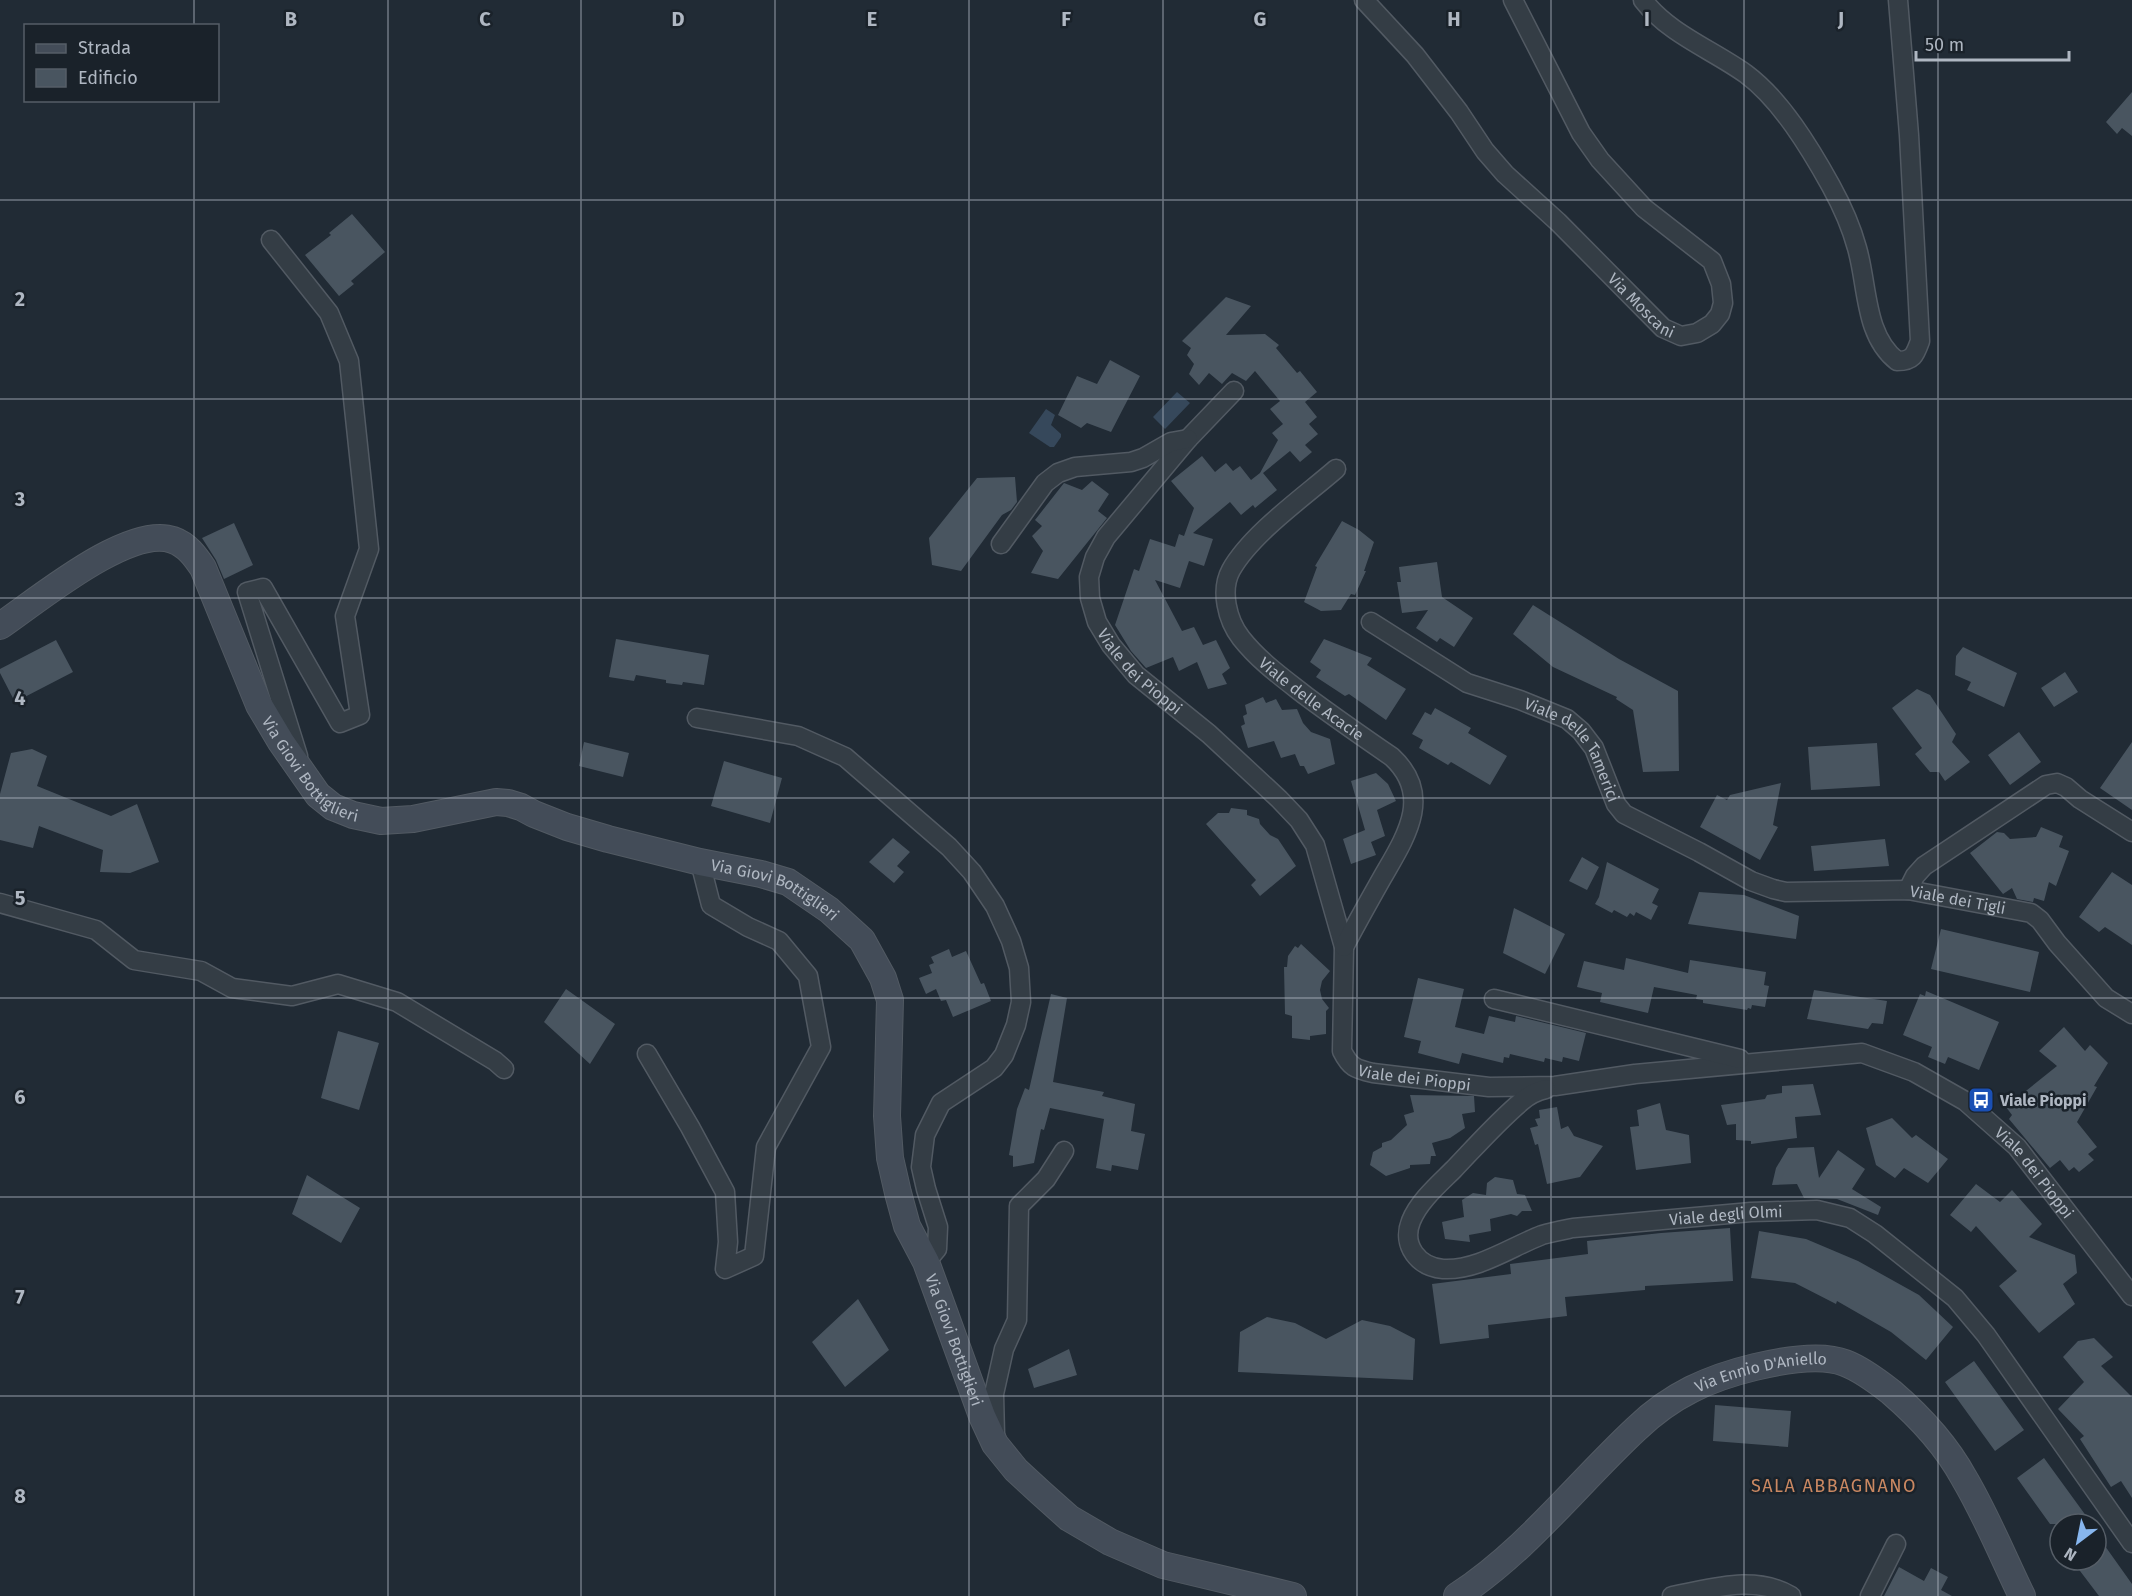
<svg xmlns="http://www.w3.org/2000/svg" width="2132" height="1596" viewBox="0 0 2132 1596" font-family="'Fira Sans',sans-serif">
  <rect width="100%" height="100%" fill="#212b35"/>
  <path fill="#36485b" d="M1177 392 1190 403 1165 429 1153 417Z
    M1046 409 1055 415 1051 425 1061 434V437L1054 447H1050L1029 433Z"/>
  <path fill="#495560" d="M2132 92V136L2122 128 2117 134 2106 122Z
    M352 214 385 252 351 281 354 284 339 296 305 255 331 235 329 233Z
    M1226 297 1251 306 1226 335 1265 334 1279 345 1276 348 1297 373 1300 371 1317 392 1305 402 1317 417 1309 424 1318 434 1305 445 1312 452 1300 462 1290 451 1263 473 1277 490 1255 508 1253 505 1241 515 1230 502 1193 533 1213 539 1204 566 1189 561 1180 588 1155 580 1182 631 1194 627 1203 645 1216 640 1230 668 1222 674 1227 684 1208 689 1197 662 1179 671 1173 657 1146 668 1131 651 1115 625 1134 569 1139 571 1150 539 1175 547 1179 534 1184 536 1194 508 1171 481 1202 456 1215 472 1226 463 1233 471 1240 466 1251 480 1260 473 1278 440 1272 433 1283 424 1270 409 1280 401 1255 371 1246 381 1232 373 1222 384 1209 373 1199 385 1189 374 1194 364 1187 355 1191 348 1182 341Z
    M1110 360 1140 376 1111 432 1087 423 1081 428 1058 415 1077 376 1097 384Z
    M1015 477 1017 502 1011 510 1002 515 961 571 932 565 929 538 977 478Z
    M1092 481 1109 494 1098 511 1107 518 1058 579 1031 573 1043 551 1032 536 1042 526 1035 520 1064 483 1082 490Z
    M1342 521 1359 530 1374 542 1364 571H1366L1355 595 1351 594 1341 610 1321 611 1304 602 1317 567 1315 566Z
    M234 523 253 565 224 579 216 560 202 538Z
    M1437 562 1442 597 1473 618 1454 647 1440 638 1437 642 1416 628 1428 610 1402 613 1397 582H1401L1399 567Z
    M1533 605 1619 659 1678 691 1679 771 1643 772 1633 710 1616 699 1617 697 1553 667 1513 634Z
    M616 639 709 655 704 685 683 682 682 685 666 683V680L636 675 634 681 609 677Z
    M1324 639 1372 658 1367 665 1406 689 1386 720 1349 694 1345 696 1316 677 1321 670 1310 662Z
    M56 640 73 672 15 702 0 673V669Z
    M1963 647 2017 673 2004 707 1967 690 1971 682 1955 675 1956 656Z
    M2065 672 2078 692 2054 707 2041 688Z
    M1917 689 1930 695 1956 734 1952 742 1970 762 1945 781 1939 772H1930L1915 754 1922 748 1892 708Z
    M1263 697 1266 703 1276 699 1282 710 1297 709 1303 723 1311 732 1330 739 1335 764 1308 774 1304 766H1300L1295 754 1281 758 1274 741 1248 748 1241 726 1245 724 1243 716 1247 714 1245 705Z
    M1435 708 1471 728 1468 733 1507 756 1490 785 1451 762 1448 765 1419 748 1423 740 1412 734 1425 712 1431 715Z
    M2019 732 2041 762 2010 785 1988 755Z
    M584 742 629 753 623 777 579 766Z
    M2132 742V810L2100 788Z
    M1877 743 1880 786 1811 790 1808 747Z
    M32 749 47 756 37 786 111 816 137 804 159 862 130 873 100 872 103 850 39 826 33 848 0 840V794L11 753Z
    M724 761 782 778 770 823 711 806Z
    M1376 773 1388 784 1396 801 1377 810 1385 836 1371 842 1376 855 1351 864 1343 839 1365 830 1351 781Z
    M1781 783 1773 825 1778 827 1760 860 1700 827 1717 795 1727 800 1730 795Z
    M1231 808 1247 810V815L1259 819 1260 824 1270 835 1278 839 1296 866 1260 896 1251 885 1256 880 1206 824 1218 813H1229Z
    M2041 827 2063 836 2059 847 2069 851 2056 886 2049 882 2044 901 2034 898 2033 902 2017 899 2012 888 2003 894 1970 853 1997 832 2004 833 2010 839 2036 837Z
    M893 838 910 852 897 866 904 872 894 883 869 862Z
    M1885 839 1889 866 1814 871 1811 846Z
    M1582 857 1599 867 1587 890 1569 881Z
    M1607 862 1659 889 1652 903 1658 906 1651 920 1636 912 1634 916 1630 913 1627 917 1614 910 1612 913 1595 904 1599 897Z
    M2112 872 2132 885V945L2105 927 2099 932 2079 917Z
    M1699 892 1744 895 1799 916 1796 939 1688 924Z
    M1514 908 1565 934 1545 974 1503 953Z
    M1941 929 2039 952 2030 992 1931 969Z
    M1301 944 1330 971 1322 981 1320 990 1322 999 1329 1008 1326 1011V1034L1310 1036V1040L1292 1038V1016L1285 1014 1284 967H1287L1288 956 1295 946 1298 948Z
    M949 949 952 957 966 951 981 984 984 983 991 1001 953 1017 946 1000 941 1001 936 989 926 994 919 978 932 973 929 965 934 963 931 957Z
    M1626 958 1688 973 1690 960 1766 972 1764 985 1769 986 1765 1007 1752 1005 1751 1009 1748 1008 1747 1010 1703 1003V1000L1696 999 1697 995 1654 987 1648 1013 1600 1002 1602 993 1577 987 1584 961 1624 970Z
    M1418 978 1464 989 1455 1027 1484 1034 1489 1016 1515 1022 1516 1016 1586 1033 1579 1061 1563 1057 1562 1062 1545 1058 1544 1062 1510 1054 1509 1058 1504 1057 1503 1063 1462 1053 1459 1064 1418 1053 1421 1041 1404 1037Z
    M566 989 615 1024 590 1064 544 1022Z
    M1814 990 1887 1001 1883 1024 1872 1023 1868 1029 1807 1019Z
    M1926 991 1999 1022 1979 1070 1948 1057 1945 1064 1928 1057 1932 1047 1903 1035 1920 994 1925 996Z
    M1051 994 1067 998 1053 1082 1104 1092 1102 1096 1135 1104 1131 1131 1145 1134 1138 1170 1112 1165 1111 1171 1096 1168 1104 1119 1050 1108 1044 1130 1041 1129 1034 1163 1013 1167V1156L1009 1155 1017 1109 1025 1088 1029 1090Z
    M2064 1027 2085 1051 2090 1045 2108 1063 2094 1086 2097 1087 2077 1122 2097 1147 2088 1154 2094 1160 2079 1172 2074 1167 2069 1171 2060 1160 2050 1168 2009 1119 2012 1115 2006 1107 2057 1066 2039 1051Z
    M338 1031 379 1043 359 1110 321 1098Z
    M1813 1084 1821 1115 1795 1117 1797 1138 1751 1144V1141L1736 1140V1124L1727 1125 1721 1105 1765 1099 1767 1095 1782 1093V1086Z
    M1410 1095 1474 1096 1475 1112 1462 1114 1465 1128 1450 1138 1432 1143 1436 1156H1431L1430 1164 1410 1165V1168L1386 1176 1370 1165 1373 1152 1382 1147V1143L1391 1140 1407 1125 1404 1115 1414 1112Z
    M1660 1103 1666 1130 1689 1135 1691 1163 1636 1170 1630 1127 1639 1126 1637 1110Z
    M1557 1107 1561 1129 1568 1126 1574 1136 1603 1146 1580 1177 1547 1184 1538 1144 1535 1145 1530 1128 1538 1126 1535 1119 1540 1118 1539 1110Z
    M1892 1118 1912 1138 1916 1135 1948 1159 1928 1183 1904 1168 1895 1178 1876 1165 1866 1128Z
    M1814 1147 1819 1178 1838 1150 1865 1169 1852 1189 1881 1207 1878 1215 1837 1199 1804 1198 1797 1184 1772 1185 1776 1168 1788 1148Z
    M307 1175 360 1208 341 1243 292 1214Z
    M1495 1177 1513 1180 1517 1194 1525 1195 1532 1211H1522L1517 1216 1511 1214 1490 1219 1491 1231 1469 1235 1470 1242 1445 1239 1442 1222 1464 1217 1462 1200 1473 1193 1486 1195 1487 1183Z
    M1976 1184 2000 1202 2012 1190 2042 1224 2029 1237 2075 1255 2077 1273 2063 1284 2075 1304 2039 1333 1999 1286 2017 1271 1976 1226 1971 1232 1950 1215Z
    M1730 1228 1733 1281 1645 1286V1290L1565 1297 1567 1316 1488 1325 1489 1338 1440 1344 1432 1284 1511 1274 1510 1264 1588 1254 1587 1241 1661 1233Z
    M1759 1231 1806 1239 1858 1261 1919 1295 1953 1327 1926 1360 1891 1332 1837 1301 1836 1304 1795 1283 1751 1278Z
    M858 1299 889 1350 845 1387 812 1342Z
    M1267 1317 1295 1323 1326 1339 1362 1320 1390 1326 1415 1339 1413 1380 1238 1372 1240 1332Z
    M2094 1338 2113 1357 2101 1366 2132 1397V1498L2121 1481 2111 1487 2080 1439 2084 1436 2058 1409 2084 1382 2063 1357 2078 1341Z
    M1069 1349 1077 1375 1034 1388 1028 1369Z
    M1974 1361 2024 1430 1995 1451 1945 1382Z
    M1715 1405 1791 1411 1788 1447 1713 1441Z
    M2044 1458 2092 1524H2050L2017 1478Z
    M2105 1546 2132 1584V1596H2099L2077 1567 2086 1560H2096V1553Z
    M1899 1567 1924 1581 1931 1568 1948 1577 1941 1590 1952 1596H1884Z"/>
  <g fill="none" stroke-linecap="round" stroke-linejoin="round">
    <g stroke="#525a63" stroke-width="21">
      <g id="street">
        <path id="s1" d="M1364 0 1415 55 1459 112 1485 151 1505 174 1558 222 1663 328 1681 336 1697 333 1712 324 1720 314 1723 303 1721 284 1712 261 1644 208 1600 160 1581 133 1513 0"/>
        <path d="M1643 0C1669 34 1711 49 1746 74 1781 100 1810 148 1831 186 1842 206 1851 226 1857 248 1868 286 1864 335 1897 361 1913 361 1915 355 1920 341L1909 135 1898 0"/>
        <path d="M271 240 329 313 349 361 369 549 345 616 360 715 340 723 263 588 247 592 298 756"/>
        <path id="s2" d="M1234 391 1188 439 1106 537 1095 557 1089 577 1090 598 1097 622 1111 645 1136 675 1209 734 1279 799 1299 820 1315 845 1344 947 1342 1051C1350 1067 1355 1069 1373 1073L1489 1087 1555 1086 1635 1074 1862 1053 1914 1072 1965 1101 2017 1147 2132 1296"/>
        <path id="s3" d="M1336 469C1305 496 1251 534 1231 570 1220 590 1227 620 1241 638 1259 661 1283 678 1306 696 1334 717 1363 737 1392 757 1434 796 1405 838 1382 878 1369 901 1356 924 1344 947"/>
        <path d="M1001 544 1045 483 1058 473 1075 467 1131 462 1143 458 1171 442 1188 439"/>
        <path id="s4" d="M1371 622 1467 683 1520 700 1567 719 1581 731 1594 748 1616 804 1624 814 1699 852 1751 881 1773 889 1786 892 1908 890 2031 913 2040 920 2057 943 2106 998 2132 1014"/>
        <path d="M697 718 798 736 845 757 949 847 972 872 995 906 1011 941 1019 968 1021 1002 1016 1025 1004 1055 994 1068 941 1103 925 1135 921 1167 926 1189 938 1227 937 1249 926 1262"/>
        <path d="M1908 890 1915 876 1924 866 2046 785 2057 783 2066 787 2080 799 2132 832"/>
        <path d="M0 903 96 930 134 960 201 971 232 988 292 996 338 984 397 1002 495 1061 504 1069"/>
        <path d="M1494 999 1740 1059"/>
        <path d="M647 1054 690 1127 725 1192 728 1242 725 1269 754 1256 766 1147 821 1047 808 976 779 941 748 927 711 905 700 862"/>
        <path id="s5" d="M1546 1089C1537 1091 1529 1095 1522 1101 1498 1121 1476 1146 1454 1169 1439 1184 1419 1201 1411 1221 1401 1246 1419 1267 1443 1269 1477 1271 1511 1247 1542 1235 1552 1232 1563 1230 1573 1228L1751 1212 1817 1210 1850 1218 1875 1234 1955 1298 1986 1335 2132 1543"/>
        <path d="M995 1436 994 1394 1004 1349 1017 1320 1019 1206 1046 1179 1064 1151"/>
        <path d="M1672 1596C1711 1589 1754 1574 1791 1596"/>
        <path d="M1870 1596 1896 1544"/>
      </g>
    </g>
    <g stroke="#525a63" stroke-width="28">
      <g id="secondary">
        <path id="s6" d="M0 626C37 601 129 524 173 540 187 545 195 556 203 568L259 705 281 742 318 795 333 807 353 815 381 821 413 819 496 802 508 803 521 807 534 814 567 827 608 839 700 862 761 874 788 882 829 910 862 940 883 978 890 1000 887 1116 890 1158 898 1193 907 1226 926 1262 982 1416 995 1444 1016 1470 1041 1493 1069 1518 1110 1542 1163 1565 1293 1596"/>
        <path id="s7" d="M1457 1596C1526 1551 1576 1485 1636 1429 1671 1395 1709 1378 1755 1367 1780 1361 1820 1353 1845 1363 1861 1369 1877 1381 1891 1392 1919 1416 1946 1445 1964 1478 1986 1515 2003 1557 2022 1596"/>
      </g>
    </g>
    <use href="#street" stroke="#343d45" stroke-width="18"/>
    <use href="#secondary" stroke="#434c58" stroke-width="26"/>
  </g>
  <path fill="none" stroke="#afb7c2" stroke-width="1.5" stroke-opacity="0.55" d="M194 0V26M388 0V1596M581 0V1596M775 0V1596M969 0V1596M1163 0V1596M1357 0V1596M1551 0V1596M1744 0V1596M1938 0V1596M194 100V1596M0 200H2132M0 399H2132M0 598H2132M0 798H2132M0 998H2132M0 1197H2132M0 1396H2132"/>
  <defs>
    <g id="bus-square" transform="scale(1.35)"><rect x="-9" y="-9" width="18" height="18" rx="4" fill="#1a4fb4" stroke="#1a222a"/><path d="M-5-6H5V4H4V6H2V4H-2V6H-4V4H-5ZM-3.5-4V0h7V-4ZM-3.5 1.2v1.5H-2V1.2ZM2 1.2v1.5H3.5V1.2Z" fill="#fff"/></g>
  </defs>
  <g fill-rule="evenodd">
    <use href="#bus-square" x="1981" y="1100"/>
  </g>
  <g text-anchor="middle" stroke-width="5" stroke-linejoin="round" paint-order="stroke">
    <g font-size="16" fill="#afb7c2" stroke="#1a222a">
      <text dy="6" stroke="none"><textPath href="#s1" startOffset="414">Via Moscani</textPath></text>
      <text dy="6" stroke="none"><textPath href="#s2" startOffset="350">Viale dei Pioppi</textPath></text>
      <text dy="6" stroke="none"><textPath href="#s3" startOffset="312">Viale delle Acacie</textPath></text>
      <text dy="6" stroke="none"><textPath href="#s4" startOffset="246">Viale delle Tamerici</textPath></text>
      <text dy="6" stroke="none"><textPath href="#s6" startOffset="472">Via Giovi Bottiglieri</textPath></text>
      <text dy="6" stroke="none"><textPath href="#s6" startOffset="976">Via Giovi Bottiglieri</textPath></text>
      <text dy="6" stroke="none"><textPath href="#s4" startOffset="686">Viale dei Tigli</textPath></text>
      <text dy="6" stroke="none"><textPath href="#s2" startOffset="890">Viale dei Pioppi</textPath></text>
      <text dy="6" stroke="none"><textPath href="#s2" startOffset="1554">Viale dei Pioppi</textPath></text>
      <text dy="6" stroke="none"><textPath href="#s5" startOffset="550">Viale degli Olmi</textPath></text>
      <text dy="6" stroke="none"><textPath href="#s6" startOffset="1498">Via Giovi Bottiglieri</textPath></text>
      <text dy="6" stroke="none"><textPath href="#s7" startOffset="386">Via Ennio D'Aniello</textPath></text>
    </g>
    <g font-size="16" font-weight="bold" fill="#afb7c2" stroke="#1a222a" text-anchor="start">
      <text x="2000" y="1106">Viale Pioppi</text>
    </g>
    <g font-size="18" letter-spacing="1.5" fill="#ca8862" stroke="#1a222a">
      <text x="1834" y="1492">SALA ABBAGNANO</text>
    </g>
  </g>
  <g font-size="20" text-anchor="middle" font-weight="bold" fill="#afb7c2" stroke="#1a222a" stroke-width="5" stroke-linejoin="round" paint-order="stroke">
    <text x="291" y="26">B</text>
    <text x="485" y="26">C</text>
    <text x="678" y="26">D</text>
    <text x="872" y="26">E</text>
    <text x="1066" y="26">F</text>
    <text x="1260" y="26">G</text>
    <text x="1454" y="26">H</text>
    <text x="1647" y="26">I</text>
    <text x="1841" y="26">J</text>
    <text x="20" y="306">2</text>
    <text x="20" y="506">3</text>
    <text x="20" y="705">4</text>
    <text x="20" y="905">5</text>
    <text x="20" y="1104">6</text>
    <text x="20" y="1304">7</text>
    <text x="20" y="1503">8</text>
  </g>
  <rect x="24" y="24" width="195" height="78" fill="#1a222a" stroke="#565e67" stroke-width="1.5"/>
  <rect x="36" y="44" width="30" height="9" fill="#434c58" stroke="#565e67" stroke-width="1.5"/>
  <text x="78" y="54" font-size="18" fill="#afb7c2">Strada</text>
  <rect x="36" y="69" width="30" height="18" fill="#495560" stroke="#565e67" stroke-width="1.5"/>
  <text x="78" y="84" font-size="18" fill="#afb7c2">Edificio</text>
  <g transform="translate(2078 1542) rotate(212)"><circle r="28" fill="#1a222a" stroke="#565e67" stroke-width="1.5"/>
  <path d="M0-4.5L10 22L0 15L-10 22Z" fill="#87b6ee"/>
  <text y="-9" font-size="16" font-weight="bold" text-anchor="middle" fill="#afb7c2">N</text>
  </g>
  <path d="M1916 51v9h153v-9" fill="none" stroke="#afb7c2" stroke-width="3"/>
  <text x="1925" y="51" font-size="18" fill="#afb7c2" stroke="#1a222a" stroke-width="4.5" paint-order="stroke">50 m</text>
</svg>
